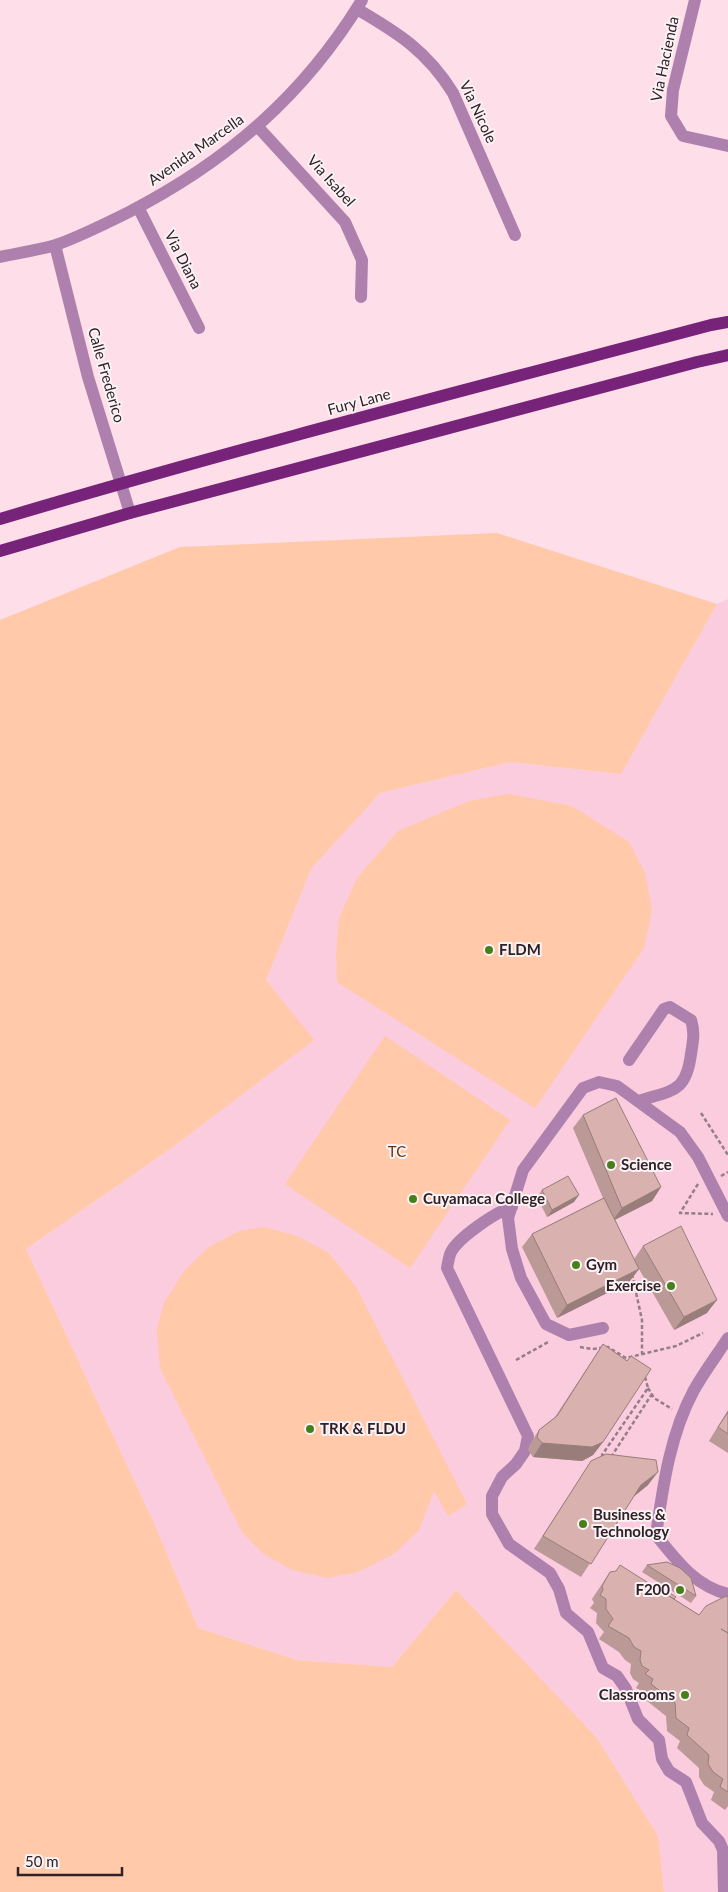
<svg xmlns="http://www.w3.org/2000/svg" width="728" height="1892" viewBox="0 0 728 1892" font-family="Lato,sans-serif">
  <rect width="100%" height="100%" fill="#fddee9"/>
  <path fill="#faccdd" d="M728 599V1892H664L658 1836 456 1590 392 1667 297 1660 198 1628 154 1523 26 1249 170 1149 313 1040 266 980 311 869 380 793 510 762 621 774 717 604Z"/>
  <path fill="#ffc9aa" d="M497 533 717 604 621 774 510 762 380 793 311 869 266 980 314 1040 170 1149 26 1249 154 1523 198 1628 297 1660 392 1667 456 1590 596 1737 658 1836 664 1892H0V620L180 547Z
    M509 794 572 806 629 842 645 873 652 910 644 948 535 1108 337 982 336 952 339 918 357 878 398 831 469 801Z
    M385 1036 510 1120 410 1268 285 1184Z
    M264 1227 297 1236 329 1253 356 1287 467 1504 448 1516 434 1491 419 1530 395 1553 358 1572 328 1578 292 1570 262 1553 242 1532 160 1368 157 1329 164 1303 184 1271 209 1247 239 1231Z"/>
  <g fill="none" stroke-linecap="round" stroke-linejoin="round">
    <path stroke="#957e86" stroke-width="2.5" stroke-dasharray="4 2.5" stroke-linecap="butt" d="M701 1113 728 1155
      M721 1176 728 1172
      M698 1184 680 1213 713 1214
      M632 1274 642 1320V1354
      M580 1347 592 1349 608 1347 626 1358 676 1346 703 1333
      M516 1360 550 1341
      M648 1388 654 1398 672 1409
      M604 1456 602 1455 648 1388 645 1377
      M611 1457 652 1394"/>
    <path stroke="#ae80ae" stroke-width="12" d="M695 0 673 90 671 116 683 136 728 146
      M357 9C398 33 427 51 453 93L515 235
      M258 127 345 222 362 260 361 297
      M138 207 199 328
      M55 245 88 377 130 513
      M0 257C18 253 38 250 56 245 81 236 105 224 129 212 228 161 304 95 362 0
      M629 1060 664 1009 670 1007 691 1020C695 1032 693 1042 691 1054 686 1093 672 1090 639 1101
      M512 1207C496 1212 459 1237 451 1252 449 1256 448 1263 447 1268L528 1436 525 1451 516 1464 502 1477 492 1496V1514L509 1544 550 1573 559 1589 566 1613 588 1632 603 1668 617 1676 626 1689 638 1719 659 1740 662 1759 669 1771 686 1782 702 1823 719 1841 723 1850 724 1892
      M603 1328 569 1335 546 1324 521 1278 512 1249 508 1218 523 1170 583 1088 599 1082 617 1086 680 1132 698 1157 728 1216
      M728 1338C717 1355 704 1372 694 1390 670 1434 663 1486 656 1535 677 1561 695 1586 728 1594"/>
    <path stroke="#77237a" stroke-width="12" d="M0 519C235 449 473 388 711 325L728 322
      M0 551 130 513 697 362 728 355"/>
  </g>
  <path fill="#bb9996" d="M583 1115 661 1187 652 1201 615 1220 634 1259 643 1246 707 1313 674 1330 639 1269 629 1282 557 1318 522 1247 532 1234 603 1198 573 1128Z
    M542 1190 574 1202 547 1217 537 1197Z
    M603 1344V1442L593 1455 582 1461 533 1457 528 1450 530 1444 539 1430 555 1417Z
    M728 1410V1453L709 1441Z
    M591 1461 648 1485 633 1497 581 1577 534 1549Z
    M647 1565 696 1596 691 1603 642 1572Z
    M610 1572 674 1599 699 1615 728 1596V1806L725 1810 711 1800 714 1792 704 1785 699 1777V1768L677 1748 680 1741 667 1731 666 1716 642 1697 644 1692 636 1688 639 1683 633 1679 630 1673 631 1664 625 1660 619 1652 599 1639 604 1632 596 1623 597 1613 590 1608 594 1603 592 1599Z"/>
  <path fill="#987d7a" d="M661 1187 652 1201 612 1221 622 1208Z
    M579 1195 574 1202 547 1217 552 1210Z
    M639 1269 629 1282 557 1318 567 1305Z
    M717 1300 707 1313 674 1330 684 1317Z
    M603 1442 593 1455 582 1461 533 1457 542 1443Z
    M658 1472 648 1485 632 1498 641 1485Z"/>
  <path fill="#d9b2af" stroke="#987d7a" d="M616 1098 661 1187 622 1208 583 1115Z
    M568 1176 579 1195 552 1210 542 1190Z
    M604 1198 639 1269 567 1305 532 1234Z
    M681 1226 717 1300 684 1317 643 1246Z
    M603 1344 627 1361 631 1356 651 1369 603 1442 592 1447 542 1443 537 1437 539 1430 557 1416Z
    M728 1412V1434L718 1427Z
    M606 1454 656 1460 658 1472 641 1485 591 1564 543 1536 591 1461Z
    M667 1562 680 1568 691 1578 696 1596 647 1565Z
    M620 1565 699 1615 706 1606 724 1597 728 1596V1633L721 1629 728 1633V1792L720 1787 723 1779 713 1772 708 1764 709 1755 687 1735 689 1728 676 1718 675 1703 651 1684 653 1679 645 1674 649 1670 642 1666 640 1660 641 1651 634 1647 629 1638 608 1626 613 1619 606 1609V1599L600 1595 603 1590 602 1586 610 1572 616 1571Z
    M655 1583 676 1597 674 1599 653 1585Z"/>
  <g fill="#47801b" stroke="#faf2f5" stroke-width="2">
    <circle cx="489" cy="950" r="5"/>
    <circle cx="611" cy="1165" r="5"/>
    <circle cx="413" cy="1199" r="5"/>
    <circle cx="576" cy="1265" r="5"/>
    <circle cx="671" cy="1286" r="5"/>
    <circle cx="310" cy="1429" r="5"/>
    <circle cx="583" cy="1524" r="5"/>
    <circle cx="680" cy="1590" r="5"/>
    <circle cx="685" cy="1695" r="5"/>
  </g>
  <g text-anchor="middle" stroke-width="4" stroke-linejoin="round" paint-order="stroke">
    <g font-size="15" fill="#2f2126" stroke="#faf2f5">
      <text transform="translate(665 59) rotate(-78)" y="5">Via Hacienda</text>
      <text transform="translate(478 112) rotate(65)" y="5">Via Nicole</text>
      <text transform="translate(196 150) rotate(-35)" y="5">Avenida Marcella</text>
      <text transform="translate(331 181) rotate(48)" y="5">Via Isabel</text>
      <text transform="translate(183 260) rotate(63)" y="5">Via Diana</text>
      <text transform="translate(106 375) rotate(74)" y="5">Calle Frederico</text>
      <text transform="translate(359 402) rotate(-15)" y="5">Fury Lane</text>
    </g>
    <g font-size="15" font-weight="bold" fill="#2f2126" stroke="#faf2f5" text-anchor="start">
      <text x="499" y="955">FLDM</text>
      <text x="621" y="1170">Science</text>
      <text x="423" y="1204">Cuyamaca College</text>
      <text x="586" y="1270">Gym</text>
      <text x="661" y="1291" text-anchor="end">Exercise</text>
      <text x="320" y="1434">TRK &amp; FLDU</text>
      <text x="593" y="1520">Business &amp;<tspan x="593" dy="17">Technology</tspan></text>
      <text x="670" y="1595" text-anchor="end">F200</text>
      <text x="675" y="1700" text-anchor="end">Classrooms</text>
    </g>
    <g font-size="15" fill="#693109" stroke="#faf2f5">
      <text x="397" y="1157">TC</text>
    </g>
  </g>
  <path d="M18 1867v8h104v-8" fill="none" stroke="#2f2126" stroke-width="2.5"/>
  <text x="25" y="1867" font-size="15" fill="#2f2126" stroke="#faf2f5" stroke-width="4" paint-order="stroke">50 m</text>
</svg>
